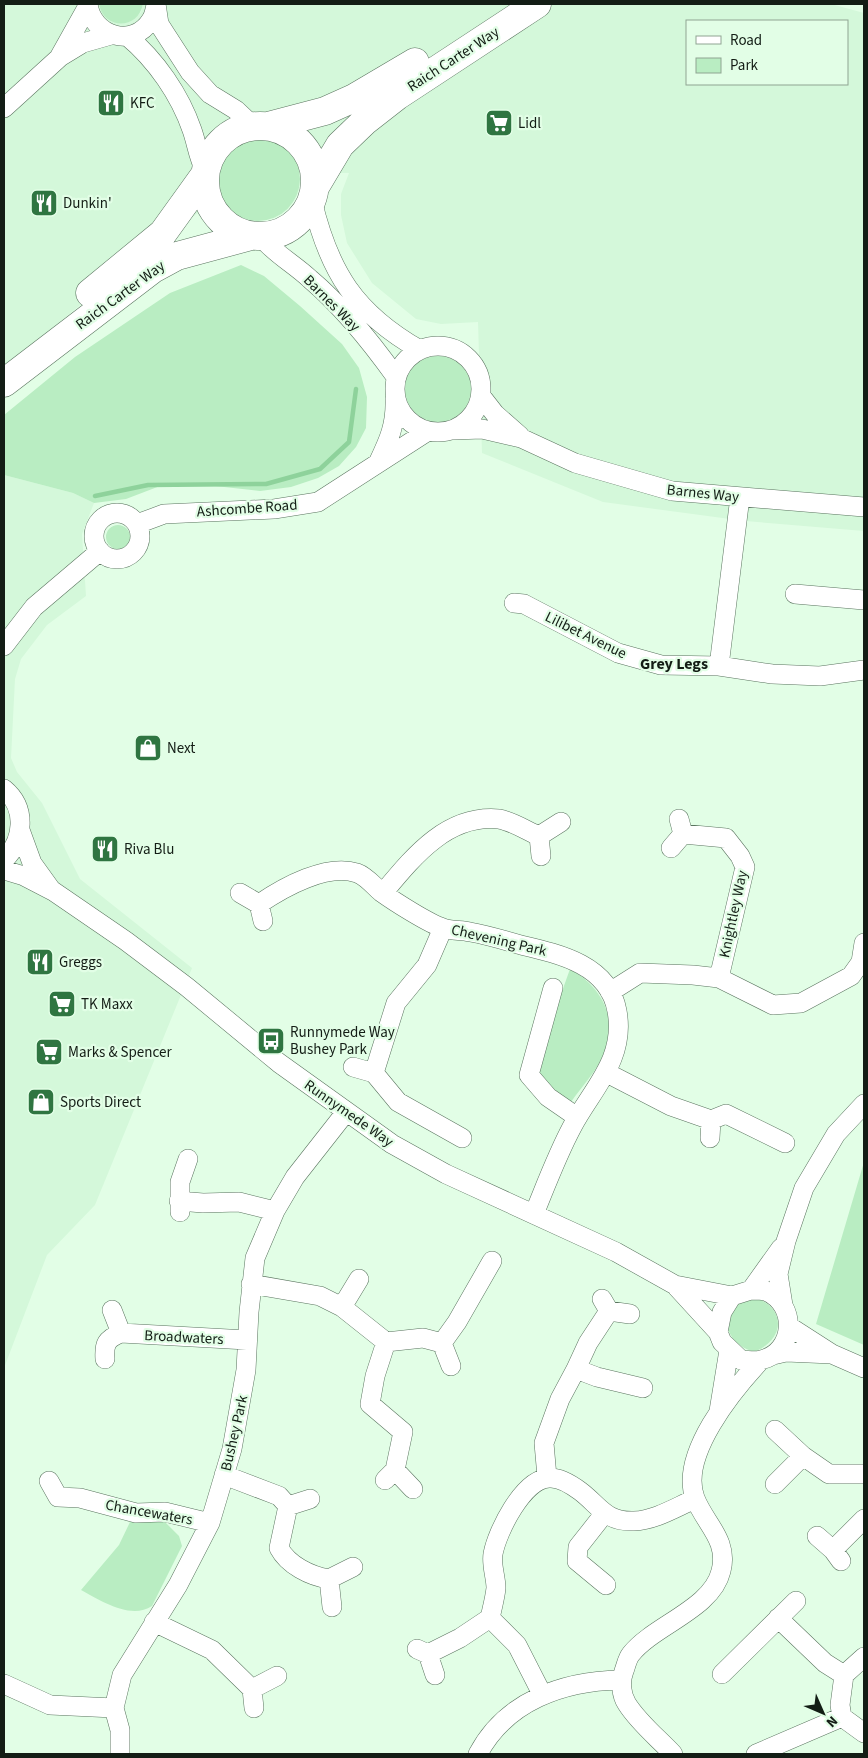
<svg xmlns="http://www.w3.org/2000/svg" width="868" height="1758" viewBox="0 0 868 1758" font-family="'Source Sans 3',sans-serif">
  <rect width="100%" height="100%" fill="#e2fee6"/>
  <path fill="#d4f8da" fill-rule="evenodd" d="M4 4H99V6L131 21 141 12 143 4H831L864 13V531L745 521 603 502 482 453 478 322 441 324 416 319 372 283 347 243 341 215V194L349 173 301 172 294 155 283 144 215 177 219 198 154 244 4 368ZM687 21H847V84H687Z
    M4 475 73 493 94 503 82 534 86 596 47 625 21 659 15 679 11 758 17 772 42 803 80 879 192 968 95 1205 47 1255 4 1368Z"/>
  <path fill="#b9edc2" d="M99 4H143C138 30 104 30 99 4Z
    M216 179a42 42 0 1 1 84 0a42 42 0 1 1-84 0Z
    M241 265 264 276 300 306 342 344 359 368 367 397 366 428 356 447 339 466 318 478 291 487 260 491 206 485 160 486 126 499 94 503 73 493 4 475V415L75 357 170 293Z
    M405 389a33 33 0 1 1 66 0a33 33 0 1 1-66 0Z
    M106 537a12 12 0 1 1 24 0a12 12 0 1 1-24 0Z
    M570 969C601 986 619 1018 604 1053 597 1071 582 1086 571 1102L546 1089 536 1064Z
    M864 1162V1345L816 1324Z
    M754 1297C787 1308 785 1340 754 1352 718 1341 719 1303 754 1297Z
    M140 1520H163L179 1536 182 1546 152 1606C131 1620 101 1601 81 1590L119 1545 130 1522Z"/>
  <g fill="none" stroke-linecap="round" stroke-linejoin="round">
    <path stroke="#8ed29b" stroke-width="4.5" d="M95 496 148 485 266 484 320 469 349 442 356 389"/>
    <g stroke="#5a745f" stroke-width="20">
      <path id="minor" d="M88 4C92 36 133 49 151 20 154 16 155 9 156 5
        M156 4 159 24 190 72 210 94 236 110 253 126
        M127 36C156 60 180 95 192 130 197 144 198 157 205 170
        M60 56 88 6
        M4 108 60 57 83 43 111 35
        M312 200C329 272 355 313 420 350
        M261 237C275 254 294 264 310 279 343 307 371 342 396 377
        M395 389a43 43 0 1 1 86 0a43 43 0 1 1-86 0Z
        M481 396 495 414 520 436
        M454 430 482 429 521 438 575 463 672 491 864 507
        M378 463C389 440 396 425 395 398
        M94 536a23 23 0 1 1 46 0a23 23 0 1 1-46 0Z
        M137 524 164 514 274 509 318 502 428 431
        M795 594 864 600
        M514 603 524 604 618 653 661 665 719 666 772 674 820 676 864 670
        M4 646 34 607 100 551
        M719 666 740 497
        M4 789C27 808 24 840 4 860
        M20 830 32 863 50 888
        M683 834 726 838 740 856 745 867 719 978
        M671 848 683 834 679 819
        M541 856 539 836 561 822
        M4 870 24 876 53 891 126 941 187 987 279 1063 392 1144 446 1174 616 1252 675 1285 732 1296
        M240 893 259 904 263 921
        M383 893C413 857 447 814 499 819 512 821 527 831 539 836
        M259 904C284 887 327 863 357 873 366 876 374 886 381 892 395 902 428 923 443 928 452 931 461 930 470 932 487 935 504 940 521 945 560 954 609 965 617 1011 626 1059 592 1089 572 1127 557 1155 546 1185 534 1214
        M553 988 529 1075 548 1097 577 1117
        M610 992 640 973 693 975 719 978 773 1005 801 1003 851 976 861 962 864 943
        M353 1067 374 1073 398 1102 462 1138
        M374 1073 396 1003 427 965 443 928
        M607 1073 671 1106 711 1120
        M710 1138 711 1120 726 1114 785 1143
        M179 1201 203 1203 239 1202 275 1211
        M180 1212V1182L188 1159
        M251 1284 320 1296 342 1307 386 1342 375 1376 370 1404 403 1432 395 1470 385 1480
        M675 1285 718 1332
        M751 1290C755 1290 762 1290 766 1291 798 1305 795 1352 761 1360 755 1362 747 1360 741 1360L722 1342 718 1332 722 1312 732 1296Z
        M751 1290 781 1248
        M602 1299 609 1311 630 1314
        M783 1305 778 1274 786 1241 804 1188 836 1134 864 1104
        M342 1307 359 1279
        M112 1310 121 1333 247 1340
        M790 1327 832 1354 864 1368
        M386 1342 423 1338 442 1343 457 1322 492 1261
        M442 1343 451 1366
        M773 1355 786 1352 832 1354
        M105 1359C104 1344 106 1339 121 1333
        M576 1369 588 1343 609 1311
        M719 1411 729 1350
        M803 1456 829 1474H864
        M395 1470 413 1489
        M224 1475 279 1496 288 1506 279 1548C288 1565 310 1576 329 1579L332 1607
        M547 1477 544 1443 560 1399 576 1369 597 1377 643 1388
        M49 1481 58 1497 80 1498 136 1513 165 1512 210 1523
        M775 1484 803 1456 775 1430
        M288 1506 310 1499
        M604 1514 578 1547 577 1561 606 1585
        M817 1536 833 1550 841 1561
        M833 1550 864 1519
        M329 1579 353 1567
        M778 1618 825 1663 844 1675
        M154 1622 212 1650 252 1689 277 1676
        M417 1649 428 1654 435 1675
        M428 1654 460 1638 490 1618
        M722 1674 796 1601
        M844 1675 864 1657
        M4 1684 50 1705 114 1708
        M252 1689 254 1708
        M542 1694 517 1645 490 1618C492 1609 495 1598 496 1588 496 1577 491 1565 493 1554 497 1532 523 1479 549 1478 560 1477 572 1485 580 1491 600 1506 605 1522 634 1521 656 1520 676 1507 695 1499
        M842 1717 840 1705 844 1675
        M120 1754V1730L114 1708 122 1675 178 1585 210 1523 232 1449 246 1370 249 1312 255 1258 275 1211 295 1177 346 1112
        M478 1754C506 1701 563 1681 620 1680
        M673 1754C658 1738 639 1723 627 1704 621 1695 620 1681 624 1671 626 1666 627 1659 631 1654 654 1625 712 1609 721 1571 729 1540 705 1524 695 1498 679 1455 733 1390 761 1360
        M756 1754 842 1717 864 1733"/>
    </g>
    <g stroke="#5a745f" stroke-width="29">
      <path id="highway" d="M205 181a55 55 0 1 1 110 0a55 55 0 1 1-110 0Z
        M268 126 325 111 354 98 415 62
        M315 187 340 145 365 121 397 96 537 4
        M90 293 163 233 204 176
        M4 383 153 269 177 256 251 236"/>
    </g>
    <use href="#minor" stroke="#fff" stroke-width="19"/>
    <use href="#highway" stroke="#fff" stroke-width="28"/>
  </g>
  <defs>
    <g id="restaurant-square" transform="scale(1.4375)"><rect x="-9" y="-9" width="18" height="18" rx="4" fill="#2f7541" stroke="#e2fee6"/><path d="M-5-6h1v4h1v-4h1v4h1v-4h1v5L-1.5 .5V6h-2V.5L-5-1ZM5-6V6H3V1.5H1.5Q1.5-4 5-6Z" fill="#fff"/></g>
    <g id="supermarket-square" transform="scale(1.4375)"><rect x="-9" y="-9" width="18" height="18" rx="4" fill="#2f7541" stroke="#e2fee6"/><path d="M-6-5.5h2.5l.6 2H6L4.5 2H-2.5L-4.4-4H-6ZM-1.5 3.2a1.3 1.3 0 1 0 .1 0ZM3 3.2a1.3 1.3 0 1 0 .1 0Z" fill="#fff"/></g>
    <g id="shop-square" transform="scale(1.4375)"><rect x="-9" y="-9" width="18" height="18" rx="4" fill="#2f7541" stroke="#e2fee6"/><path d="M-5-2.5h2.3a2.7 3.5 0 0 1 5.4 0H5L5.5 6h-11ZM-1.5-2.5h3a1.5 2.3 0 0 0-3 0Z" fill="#fff"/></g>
    <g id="bus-square" transform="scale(1.4375)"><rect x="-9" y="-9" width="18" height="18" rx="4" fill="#2f7541" stroke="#e2fee6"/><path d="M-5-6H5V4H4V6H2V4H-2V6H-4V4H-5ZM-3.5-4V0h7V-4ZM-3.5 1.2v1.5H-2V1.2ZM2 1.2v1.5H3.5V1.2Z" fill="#fff"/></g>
  </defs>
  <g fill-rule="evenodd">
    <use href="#restaurant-square" x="111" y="103"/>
    <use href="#supermarket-square" x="499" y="123"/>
    <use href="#restaurant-square" x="44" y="203"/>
    <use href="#shop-square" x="148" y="748"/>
    <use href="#restaurant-square" x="105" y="849"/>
    <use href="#restaurant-square" x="40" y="962"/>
    <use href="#supermarket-square" x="62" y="1004"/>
    <use href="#bus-square" x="271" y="1041"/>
    <use href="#supermarket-square" x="49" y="1052"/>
    <use href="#shop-square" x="41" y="1102"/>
  </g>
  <g text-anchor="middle" stroke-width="4.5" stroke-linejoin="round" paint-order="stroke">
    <g font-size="15" fill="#131d15" stroke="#e2fee6">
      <text transform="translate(453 59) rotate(-33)" y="5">Raich Carter Way</text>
      <text transform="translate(120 295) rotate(-36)" y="5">Raich Carter Way</text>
      <text transform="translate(332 303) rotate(45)" y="5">Barnes Way</text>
      <text transform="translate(703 493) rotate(6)" y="5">Barnes Way</text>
      <text transform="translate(247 508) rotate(-4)" y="5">Ashcombe Road</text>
      <text transform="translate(586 635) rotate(26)" y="5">Lilibet Avenue</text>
      <text transform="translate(733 914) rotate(-78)" y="5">Knightley Way</text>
      <text transform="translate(499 940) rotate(13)" y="5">Chevening Park</text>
      <text transform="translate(349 1113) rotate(35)" y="5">Runnymede Way</text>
      <text transform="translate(184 1337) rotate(3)" y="5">Broadwaters</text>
      <text transform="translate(234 1433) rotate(-77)" y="5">Bushey Park</text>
      <text transform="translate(149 1512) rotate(10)" y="5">Chancewaters</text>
    </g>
    <g font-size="15" fill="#131d15" stroke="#e2fee6" text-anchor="start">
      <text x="130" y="108">KFC</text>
      <text x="518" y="128">Lidl</text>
      <text x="63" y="208">Dunkin'</text>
      <text x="167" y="753">Next</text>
      <text x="124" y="854">Riva Blu</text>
      <text x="59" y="967">Greggs</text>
      <text x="81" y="1009">TK Maxx</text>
      <text x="290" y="1037">Runnymede Way<tspan x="290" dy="17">Bushey Park</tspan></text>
      <text x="68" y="1057">Marks &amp; Spencer</text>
      <text x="60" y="1107">Sports Direct</text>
    </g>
    <g font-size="16" font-weight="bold" fill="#131d15" stroke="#e2fee6">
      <text x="674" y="669">Grey Legs</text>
    </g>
  </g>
  <rect width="868" height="1758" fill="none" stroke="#131d15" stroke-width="10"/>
  <rect x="686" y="20" width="162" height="65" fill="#e2fee6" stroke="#8fa492"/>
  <rect x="696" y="36" width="25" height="8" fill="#ffffff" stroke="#8fa492"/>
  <text x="730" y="45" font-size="15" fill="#131d15">Road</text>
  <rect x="696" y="58" width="25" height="15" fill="#b9edc2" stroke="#8fa492"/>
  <text x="730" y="70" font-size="15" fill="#131d15">Park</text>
  <g transform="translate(823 1713) rotate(135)" stroke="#e2fee6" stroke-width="4" paint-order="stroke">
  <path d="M0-4L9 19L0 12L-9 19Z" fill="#131d15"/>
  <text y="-8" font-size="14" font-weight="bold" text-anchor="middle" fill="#131d15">N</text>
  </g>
</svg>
